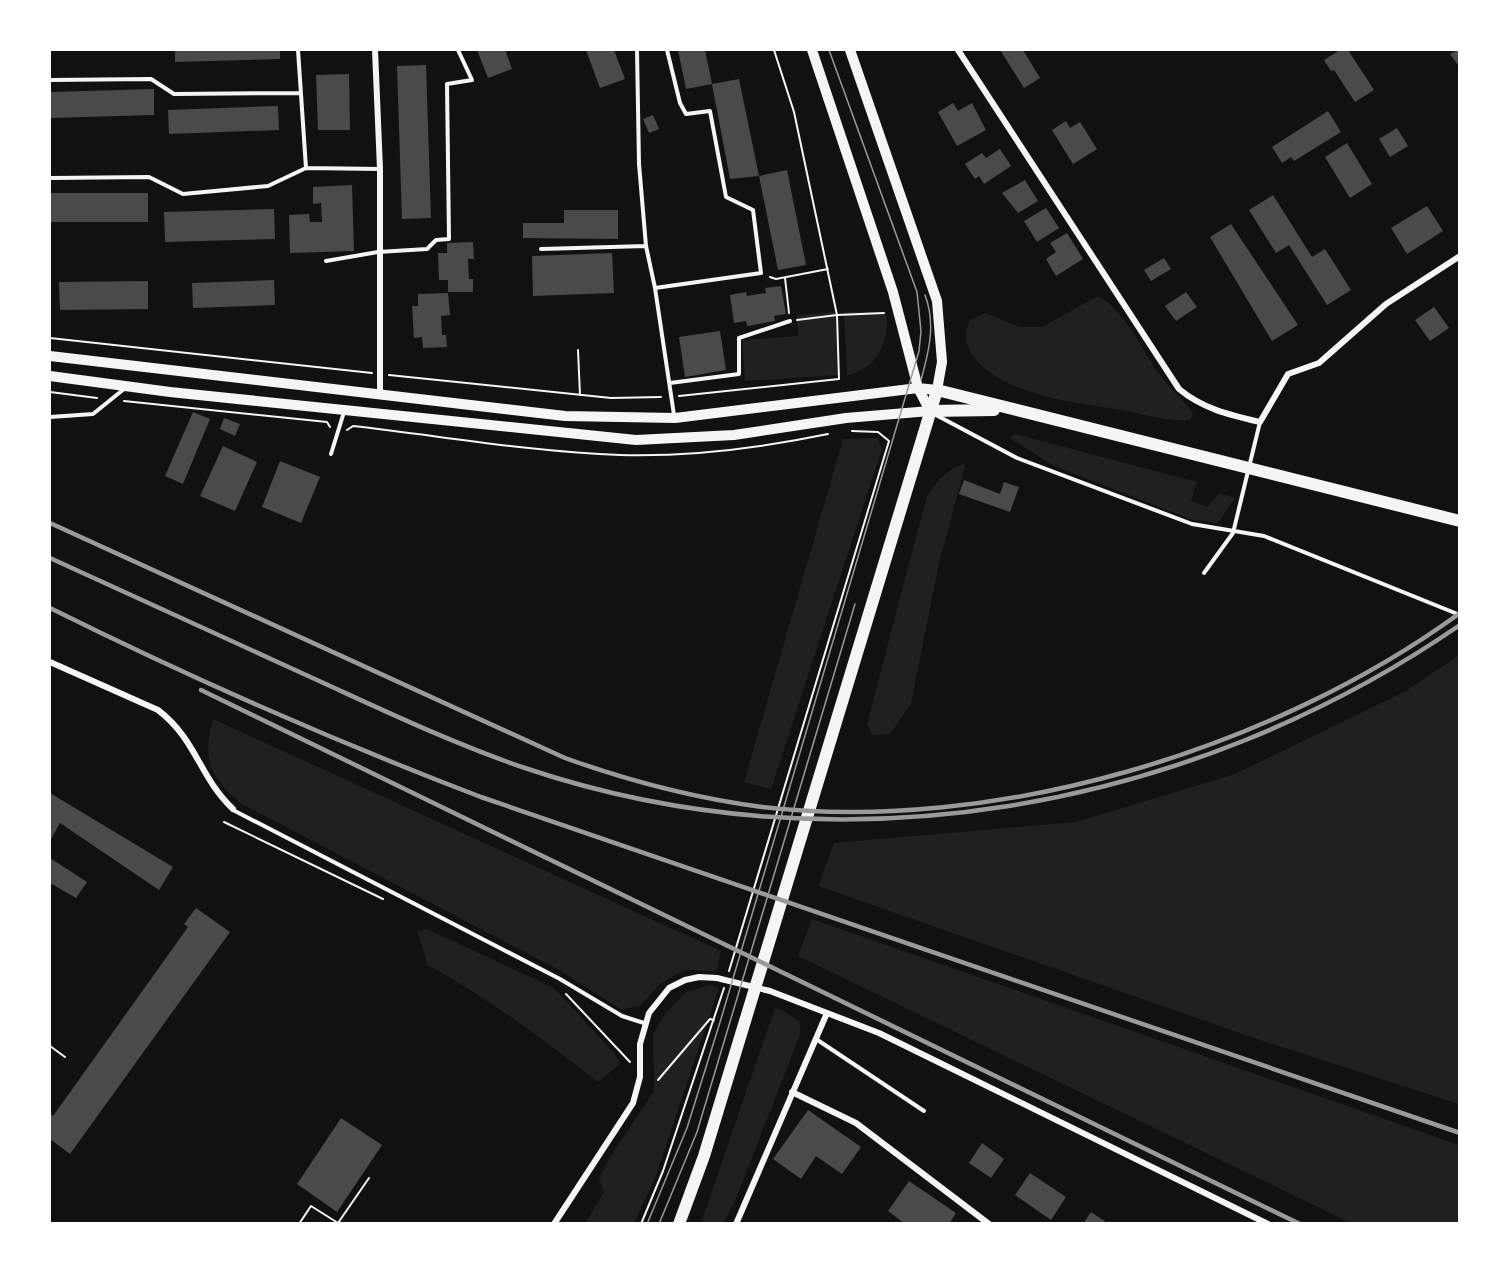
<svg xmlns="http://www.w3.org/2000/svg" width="1509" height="1273" viewBox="0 0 1509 1273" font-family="Commissioner,sans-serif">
  <rect width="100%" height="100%" fill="#111"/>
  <path fill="#202020" d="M1098 296C1127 312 1142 352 1163 379 1172 391 1185 401 1193 414L1190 420C1168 422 1143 414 1122 410 1077 403 978 393 966 339 965 334 968 327 969 321L985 313 1019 327H1042Z
    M835 312 840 375 745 381 742 340 798 336 797 315Z
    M844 312H886C891 340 877 370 847 375Z
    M1015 434 1197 482 1191 501 1208 507 1219 493 1235 498 1218 523 1193 520 1054 466 1010 438Z
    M877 438 882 449 771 789 744 782 843 439Z
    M966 463 939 563 911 704 890 734 872 735 867 724 926 499C935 481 948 469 966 463Z
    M1459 655V1104L1254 1038 818 886 834 843 1076 822 1235 774 1406 691Z
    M213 719 721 951 716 971 684 970 660 984 641 1005 622 1010 559 970 240 803C209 776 202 758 213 719Z
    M812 919 1459 1145V1223H1351L798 956Z
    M427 929 554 988 614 1053 620 1064 598 1082C543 1039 489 999 428 965L417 931Z
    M710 985 719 988 655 1178 634 1223 585 1224 604 1192 599 1179 607 1162 654 1091 653 1035 665 1014 686 992Z
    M775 1008 782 1010 800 1022V1035L735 1201 723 1223H701Z"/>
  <path fill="#4a4a4a" d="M175 50H280V59L175 62Z
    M477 50H505L512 69 488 78Z
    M586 50H614L625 79 600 88Z
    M678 50H705L712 84 739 79 759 176 730 179 712 84 686 89Z
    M1000 50H1023L1040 78 1024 88Z
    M1340 50H1348L1374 90 1355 102 1334 70 1331 71 1324 60Z
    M1458 50H1460V68L1450 54Z
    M426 65 431 218 402 219 397 66Z
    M349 74 350 130H318L316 75Z
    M154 89V115L50 118V92Z
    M953 103 958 111 972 103 986 130 957 146 938 112Z
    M278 106 279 130 169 134 168 110Z
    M1328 111 1341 132 1294 161 1291 157 1282 163 1272 147Z
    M653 115 659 129 649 133 643 119Z
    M1066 121 1070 128 1080 122 1097 149 1073 164 1052 130Z
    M1397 128 1408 146 1390 157 1379 139Z
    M1347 143 1372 184 1350 198 1325 157Z
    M1000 149 1011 166 984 184 979 176 975 179 965 164 982 153 986 158Z
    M787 170 806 265 778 270 759 176Z
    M1025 180 1038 201 1018 213 1002 193Z
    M352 185 354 251 290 253 289 215 309 214 310 222H322L321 203 313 204V187Z
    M50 193H148V222H50Z
    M1273 195 1312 257 1325 249 1351 290 1327 305 1289 245 1276 253 1249 210Z
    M1427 206 1443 231 1407 254 1391 228Z
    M1046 208 1059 228 1037 242 1024 221Z
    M274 209 275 239 165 242 164 212Z
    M564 210H618V239L523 238V223H564Z
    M1231 224 1298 325 1272 341 1210 237Z
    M1067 233 1083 259 1056 276 1046 259 1056 252 1050 243Z
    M473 242 474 259H468L469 279H473V292H448V280H439L438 253H447V243Z
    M612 253 614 293 533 296 532 256Z
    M1164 258 1171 269 1151 281 1144 270Z
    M274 280 275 305 193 308 192 283Z
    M148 281V309L60 310 59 282Z
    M781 286 786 314 774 316 775 321 747 326 746 321 734 323 730 295 746 292 747 296 766 293 765 288Z
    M1186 292 1197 307 1176 321 1165 306Z
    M448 293 450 315 441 316 442 335H446L447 347 423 348 422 337 414 338 412 306H418V294Z
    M1434 307 1449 328 1430 341 1415 320Z
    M720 331 726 370 685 377 679 337Z
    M193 412 210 419 183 484 165 476Z
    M224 418 240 424 235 436 220 429Z
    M223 446 257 462 235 511 200 496Z
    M280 461 320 477 301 523 262 507Z
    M964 480 1000 494 1004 482 1019 487 1010 512 959 494Z
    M50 793 173 867 159 890 60 823 50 841Z
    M50 858 87 882 76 898 50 883Z
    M196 908 230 932 70 1154 50 1139V1113L53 1116 188 927 184 924Z
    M808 1110 861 1147 842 1174 816 1156 801 1179 773 1159Z
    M341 1118 382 1145 337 1212 297 1184Z
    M982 1143 1004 1159 991 1178 969 1163Z
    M1030 1173 1066 1197 1051 1220 1015 1195Z
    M909 1181 956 1213 949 1224H905L888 1211Z
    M1091 1212 1109 1224H1083Z"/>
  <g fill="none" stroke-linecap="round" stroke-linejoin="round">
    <path stroke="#f5f5f5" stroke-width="2" d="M770 277 776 279 828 269
      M785 278 789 313
      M797 320 837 315 884 313
      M50 338 372 373
      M578 350 580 395
      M389 375 611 398 661 397
      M50 392 97 398
      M679 396 839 379 837 315 794 112 774 50
      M124 401 327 422 330 427
      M347 430 353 426C442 436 531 452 620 455 690 457 760 448 828 434
      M224 822 383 899
      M729 971 889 441 878 432 852 431
      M566 994 630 1062
      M50 1046 65 1057
      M658 1080 710 1019 714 1020
      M299 1224 311 1206 338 1223 369 1178
      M641 1224 663 1171 724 988"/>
    <path stroke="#f5f5f5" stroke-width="4" d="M637 50 639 164 646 246 655 288
      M667 50 680 103 686 114 710 111 726 197 753 210 761 273 655 288 674 415
      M50 80 151 79 174 94 301 93
      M306 168 380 169
      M50 178 149 177 183 194 268 186 306 168 298 50
      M541 249 646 246
      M326 261 378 252 427 249 436 240 449 239 447 84 472 80 458 50
      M670 383 739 374V338L790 321
      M936 415 1017 458 1192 524 1264 536 1460 615
      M50 417 93 414 124 389
      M331 454 344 412
      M1204 573 1233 533 1260 422
      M233 810 560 979 622 1016 644 1023
      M816 1039 924 1111"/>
    <path stroke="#f5f5f5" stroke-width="6" d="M375 50 380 169V394
      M958 50 1179 389C1203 409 1230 415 1260 422L1288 374 1319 363 1386 304 1460 256
      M50 662 158 710C197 740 199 777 233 809
      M792 1092 856 1123 989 1224
      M554 1224 633 1103 640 1077V1044L649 1013 669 988 685 980 699 977 717 978 770 991 879 1033 1268 1224
      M736 1224 827 1013"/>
    <path stroke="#f5f5f5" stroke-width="10" d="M50 356 565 416 675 418 918 388 937 390 942 362 937 301 850 50
      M50 376 170 392 636 440 734 435 846 418 930 411 918 388 893 292 812 50"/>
    <path stroke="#f5f5f5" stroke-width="12" d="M930 411 994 410
      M679 1224 704 1156 937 390 1460 521"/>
    <path stroke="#9a9a9a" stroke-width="1.5" d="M921 380C929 351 936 324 925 295
      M647 1224 687 1128 721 1019 919 351 921 331 917 292 829 50
      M659 1224 697 1132 855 604"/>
    <path stroke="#9a9a9a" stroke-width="4.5" d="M50 523 565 758C629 781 694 798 762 807 994 834 1272 750 1460 613
      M50 558C139 598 228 639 317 680 385 711 454 744 525 768 839 874 1189 811 1460 625
      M50 608C191 678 334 741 481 797L1460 1133
      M201 690 1300 1224"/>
  </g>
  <rect width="1509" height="1273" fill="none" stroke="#ffffff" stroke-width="102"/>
</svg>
